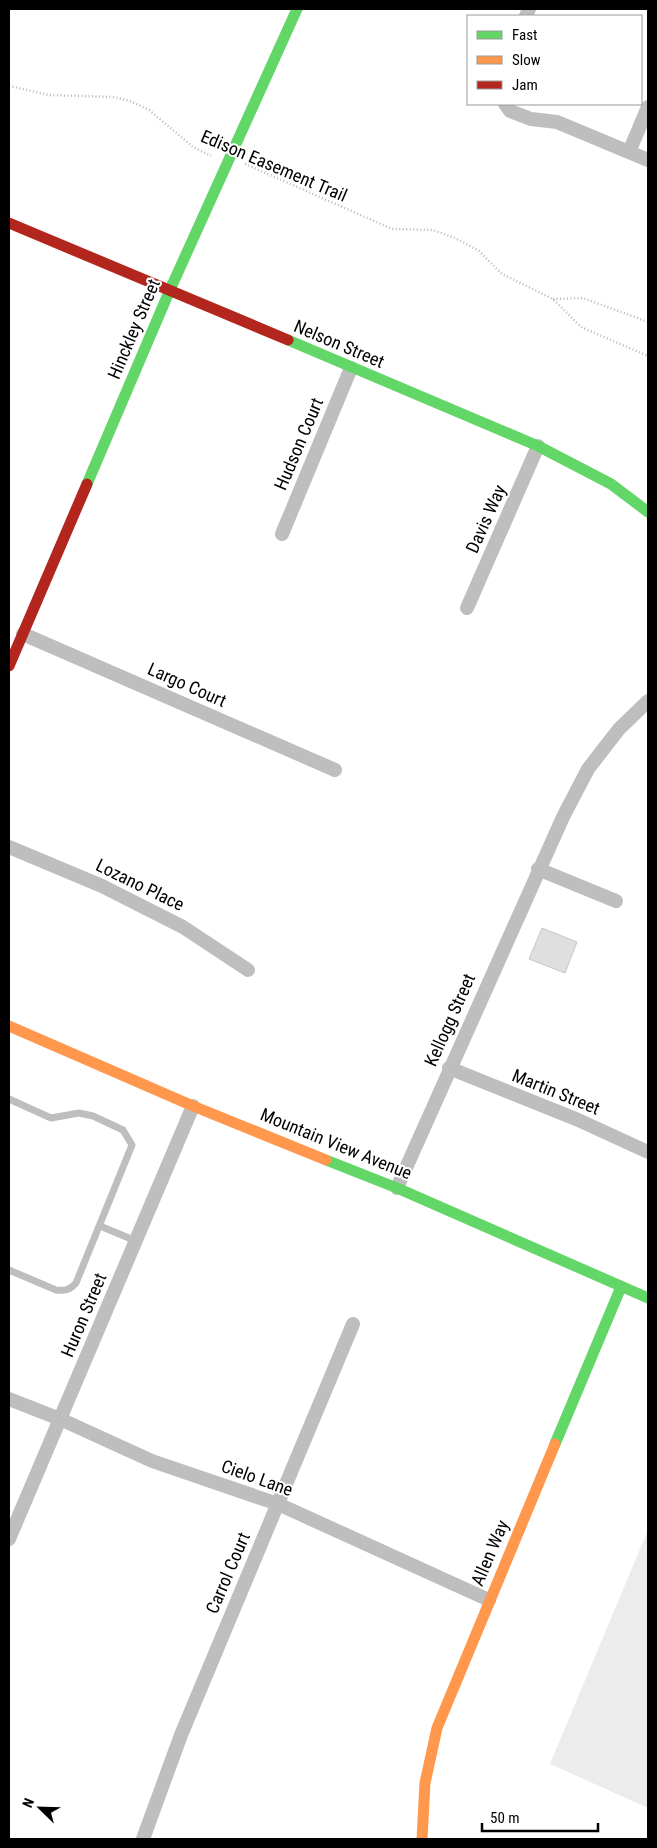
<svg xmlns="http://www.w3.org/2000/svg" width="657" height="1848" viewBox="0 0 657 1848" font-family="'Roboto Condensed',sans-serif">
  <rect width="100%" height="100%" fill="#fff"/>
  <path fill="#ececec" d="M648 1530V1808L550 1764Z"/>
  <path fill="#dfdfdf" stroke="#c7c7c7" d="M542 928 577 942 565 973 529 959Z"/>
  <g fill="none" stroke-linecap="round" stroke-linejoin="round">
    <path stroke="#b9b9b9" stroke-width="2.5" stroke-dasharray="1 2.5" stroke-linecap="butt" d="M9 86 49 95 114 97 130 101 149 110 193 147 211 156
      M245 164 392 229 433 230 455 238 479 251 502 274 553 299 581 327 648 356
      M553 299 583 298 648 322"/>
    <path stroke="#bebebe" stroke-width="7" d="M9 1099 51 1118 79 1113 93 1116 123 1130 132 1145 76 1283C70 1290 65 1291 56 1290L9 1270
      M100 1226 136 1241"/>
    <path stroke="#bebebe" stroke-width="14" d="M526 16 529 9
      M505 104 510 111 531 119 557 122 648 160
      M629 152 648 107
      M282 534 351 368
      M467 608 538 446
      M23 634 335 770
      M9 847 102 886 183 927 248 970
      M538 869 616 901
      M449 1068 576 1119 648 1152
      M397 1188 563 817 588 769 619 729 648 701
      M9 1399 60 1419 152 1461 278 1504 489 1600
      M9 1539 193 1106
      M143 1839 181 1735 353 1324"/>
    <path stroke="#63d668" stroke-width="11" d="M288 340 538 446 611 484 648 512
      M87 484 169 292 297 9
      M326 1160 397 1188 648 1298
      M555 1444 621 1287"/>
    <path stroke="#ff974d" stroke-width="11" d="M9 1026 193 1106 326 1160
      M422 1839 425 1783 437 1728 555 1444"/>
    <path stroke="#b3261e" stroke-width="11" d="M9 223 288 340
      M9 666 87 484"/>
  </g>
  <g text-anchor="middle" stroke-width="4" stroke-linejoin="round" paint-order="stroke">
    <g font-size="18" fill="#000" stroke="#fff">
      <text transform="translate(274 166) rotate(23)" y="6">Edison Easement Trail</text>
      <text transform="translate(134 329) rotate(-67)" y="6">Hinckley Street</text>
      <text transform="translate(339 344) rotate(23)" y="6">Nelson Street</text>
      <text transform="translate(299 444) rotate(-67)" y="6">Hudson Court</text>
      <text transform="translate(486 519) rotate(-66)" y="6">Davis Way</text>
      <text transform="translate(187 685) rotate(24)" y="6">Largo Court</text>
      <text transform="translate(140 885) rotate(26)" y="6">Lozano Place</text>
      <text transform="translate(450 1020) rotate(-66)" y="6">Kellogg Street</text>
      <text transform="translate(556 1092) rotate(22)" y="6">Martin Street</text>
      <text transform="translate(336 1144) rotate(22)" y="6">Mountain View Avenue</text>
      <text transform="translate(84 1315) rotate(-67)" y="6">Huron Street</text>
      <text transform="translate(257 1478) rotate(20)" y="6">Cielo Lane</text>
      <text transform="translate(490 1553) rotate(-67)" y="6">Allen Way</text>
      <text transform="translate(228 1573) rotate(-67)" y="6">Carrol Court</text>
    </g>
  </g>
  <rect width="657" height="1848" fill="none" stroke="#000000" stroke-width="20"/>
  <rect x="467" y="15" width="175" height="90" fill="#ffffff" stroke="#999999"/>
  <rect x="477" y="31" width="25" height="8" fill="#63d668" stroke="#999999"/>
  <text x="512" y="40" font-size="15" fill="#000000">Fast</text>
  <rect x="477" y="56" width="25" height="8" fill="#ff974d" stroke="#999999"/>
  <text x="512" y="65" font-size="15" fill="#000000">Slow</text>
  <rect x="477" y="81" width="25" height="8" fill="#b3261e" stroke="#999999"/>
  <text x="512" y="90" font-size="15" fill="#000000">Jam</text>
  <g transform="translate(40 1808) rotate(293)" stroke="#ffffff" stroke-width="4" paint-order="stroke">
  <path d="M0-4L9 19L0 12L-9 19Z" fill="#000000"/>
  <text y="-8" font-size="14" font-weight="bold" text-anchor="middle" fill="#000000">N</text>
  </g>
  <path d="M482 1823v8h116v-8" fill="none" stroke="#000000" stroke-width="2.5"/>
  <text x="490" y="1823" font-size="15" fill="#000000" stroke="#ffffff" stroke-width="4" paint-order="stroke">50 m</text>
</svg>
